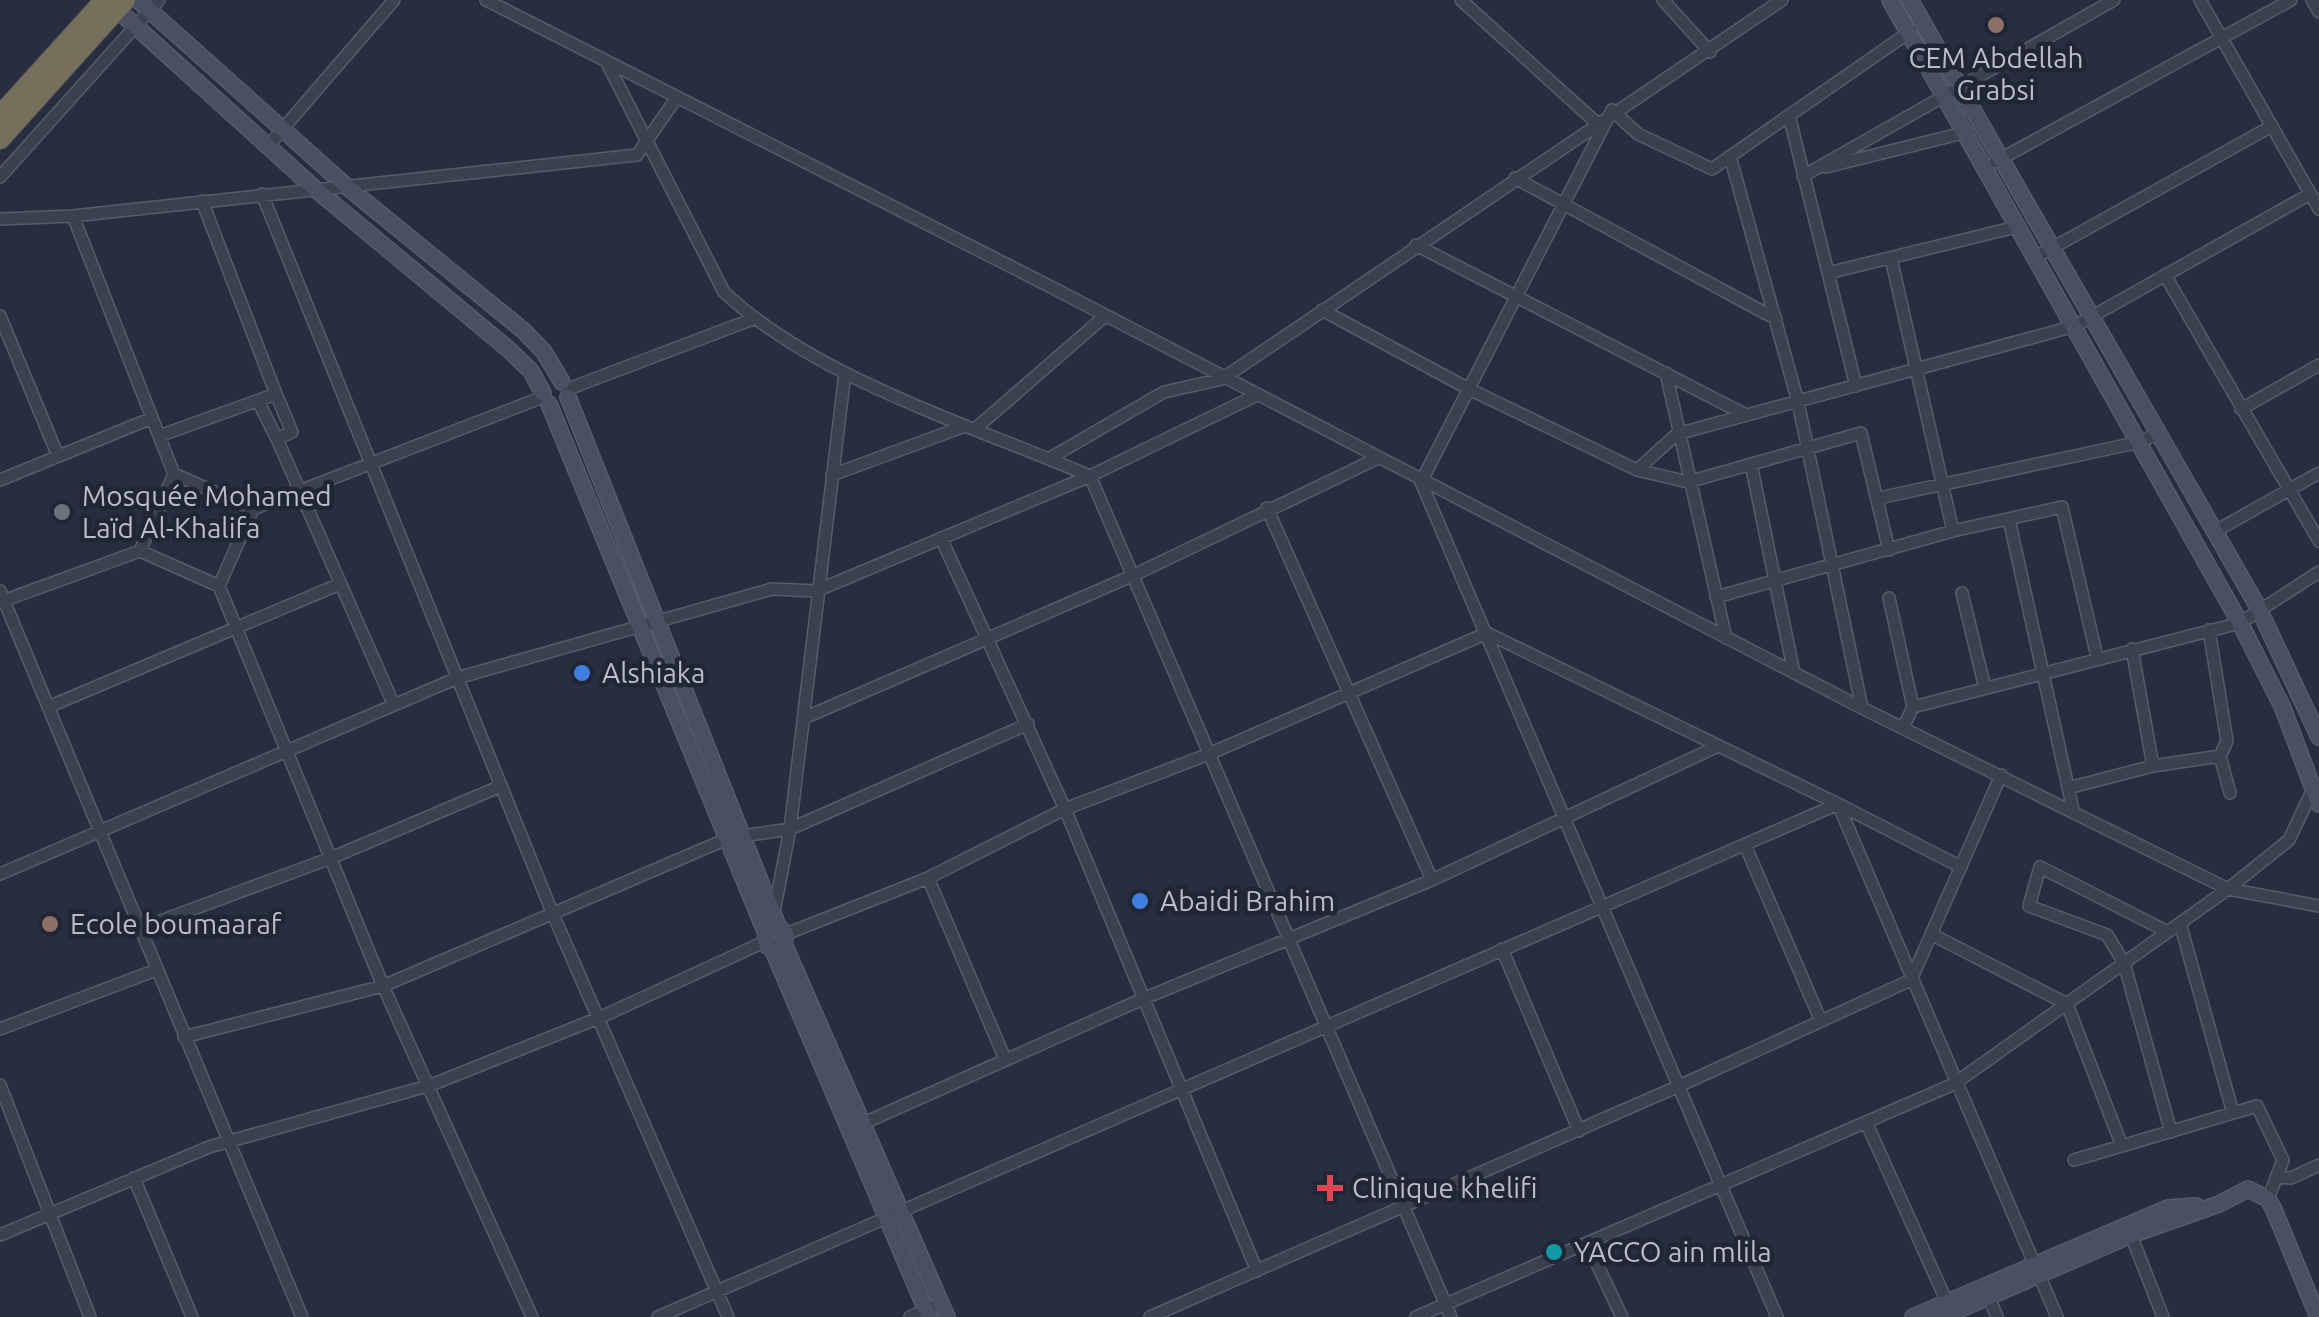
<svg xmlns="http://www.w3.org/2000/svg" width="2319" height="1317" viewBox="0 0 2319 1317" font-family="Ubuntu,sans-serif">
  <rect width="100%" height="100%" fill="#282e40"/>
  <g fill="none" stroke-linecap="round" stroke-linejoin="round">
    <g stroke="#575c6a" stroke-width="14">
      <path id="street" d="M486 0 1053 288 1862 708 2228 889 2319 906
        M1461 0 1600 126
        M1663 0 1710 52
        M2200 0 2319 209
        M2312 0 2319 12
        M606 61 724 292C816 379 974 426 1090 476L1451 1317
        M1789 115 1856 386
        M269 145 394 0
        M1730 156 1798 402 1862 708
        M1995 162 2291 0
        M1826 167 1967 132
        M1803 176 2114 0
        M0 177 159 0
        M1515 178 1776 319
        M262 194 552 912 728 1317
        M73 216 174 474
        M0 219 73 216 637 155 677 97
        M1416 245 1746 415
        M2036 257 2272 126
        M1891 258 1953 531
        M1828 273 2020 226
        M2165 275 2319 541
        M1322 310 1469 389 1637 470 1688 482 1861 433 1889 550
        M0 316 58 456
        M1666 373 1726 638
        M568 389 753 319
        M258 401 277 439 292 432 276 394
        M2241 409 2319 365
        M975 429 1105 316
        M159 436 276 394 202 201
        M277 439 393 703
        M1050 458 1164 392 1222 379 1782 0
        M1751 464 1794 673
        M1637 470 1677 434 2075 326 2310 194
        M832 475 965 426
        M0 480 152 418
        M1879 498 2140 442 2159 433
        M1267 508 1432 880
        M253 509 543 397
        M2009 519 2073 810
        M2214 532 2319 473
        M941 538 1065 809 1257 1271
        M219 586 253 509 174 474 140 551 219 586 383 986 532 1317
        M0 591 302 1317
        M1962 593 1985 688
        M1716 597 1953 531 2062 507 2097 657
        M1889 598 1913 707 1903 728
        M0 602 140 551
        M2209 630 2227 741 2220 756 2230 793
        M2132 649 2153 766
        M48 707 340 584
        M1913 707 2240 623 2319 572
        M804 718 1134 575 1376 459
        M2068 788 2153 766 2220 756
        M1745 845 1821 1021
        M0 874 457 678 772 589 816 591 1090 476 1255 396
        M928 878 1005 1059
        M774 912 790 829 845 373
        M2180 923 2233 1113
        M139 929 331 858 501 786
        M2168 932 2040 867 2029 906 2107 935 2124 963 2171 1132
        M786 934 928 878 1065 809 1209 754 1487 633 1838 804 2057 1317
        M1931 934 2067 1004 2122 1146
        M1502 949 1579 1131
        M0 1029 156 970
        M184 1037 383 986 729 838 790 829 1028 724
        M0 1085 90 1317
        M1866 1122 1947 1302
        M855 1127 1145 998 1432 880 1716 747
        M2074 1160 2257 1106 2283 1160 2268 1199
        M2276 1177 2291 1178 2319 1165
        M134 1178 192 1317
        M0 1235 209 1147 431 1085 601 1017 764 942
        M2131 1235 2163 1317
        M1587 1243 1622 1317
        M1987 1293 1997 1317
        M658 1317 1838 804 1961 867
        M910 1317 932 1307
        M1150 1317 1679 1086 1911 980 2001 775
        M1416 1317 1954 1084 2228 889 2289 840 2313 789
        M1777 1317 1421 482 1612 110 1638 134 1712 169 1911 31"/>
    </g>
    <g stroke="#575c6a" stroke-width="18">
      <path id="secondary" d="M138 0 346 186 524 331 544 352 562 382
        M1890 0 2240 623 2282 706 2319 804
        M1910 0 2258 607 2319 737
        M110 3 313 187 507 348 531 371 543 393
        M568 397 778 926
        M549 404 765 931
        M784 944 767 946 765 931 778 926 786 934 784 944 947 1317
        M772 948 929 1317
        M1913 1317 2168 1208 2196 1206
        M1942 1317 2131 1235 2219 1204 2248 1189 2268 1199 2274 1210 2318 1317"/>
    </g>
    <g stroke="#444957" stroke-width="22">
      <path id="highway" d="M0 116 104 1
        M0 139 125 0"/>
    </g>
    <use href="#street" stroke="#3c4150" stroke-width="11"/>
    <use href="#secondary" stroke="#4b4f63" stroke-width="15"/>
    <use href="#highway" stroke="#75705a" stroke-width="20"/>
  </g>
  <g fill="#8d6e63" stroke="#212635" stroke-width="4">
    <circle cx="1996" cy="25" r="10"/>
    <circle cx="50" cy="924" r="10"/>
  </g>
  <circle fill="#6b7280" stroke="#212635" stroke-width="4" cx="62" cy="512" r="10"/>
  <g fill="#3f7fe0" stroke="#212635" stroke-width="4">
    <circle cx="582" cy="673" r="10"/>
    <circle cx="1140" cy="901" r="10"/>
  </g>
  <path fill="#e0444e" stroke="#212635" stroke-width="4" d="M1325 1173h10v10h10v10h-10v10h-10v-10h-10v-10h10z"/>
  <circle fill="#0f9aa8" stroke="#212635" stroke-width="4" cx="1554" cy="1252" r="10"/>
  <g text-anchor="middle" stroke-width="9" stroke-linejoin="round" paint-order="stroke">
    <g font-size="28" fill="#b9bcca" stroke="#212635" text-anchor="start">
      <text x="1996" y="68" text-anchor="middle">CEM Abdellah<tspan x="1996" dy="32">Grabsi</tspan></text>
      <text x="82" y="506">Mosquée Mohamed<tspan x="82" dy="32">Laïd Al-Khalifa</tspan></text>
      <text x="602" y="683">Alshiaka</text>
      <text x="1160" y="911">Abaidi Brahim</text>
      <text x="70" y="934">Ecole boumaaraf</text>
      <text x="1352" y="1198">Clinique khelifi</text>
      <text x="1574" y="1262">YACCO ain mlila</text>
    </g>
  </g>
</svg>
